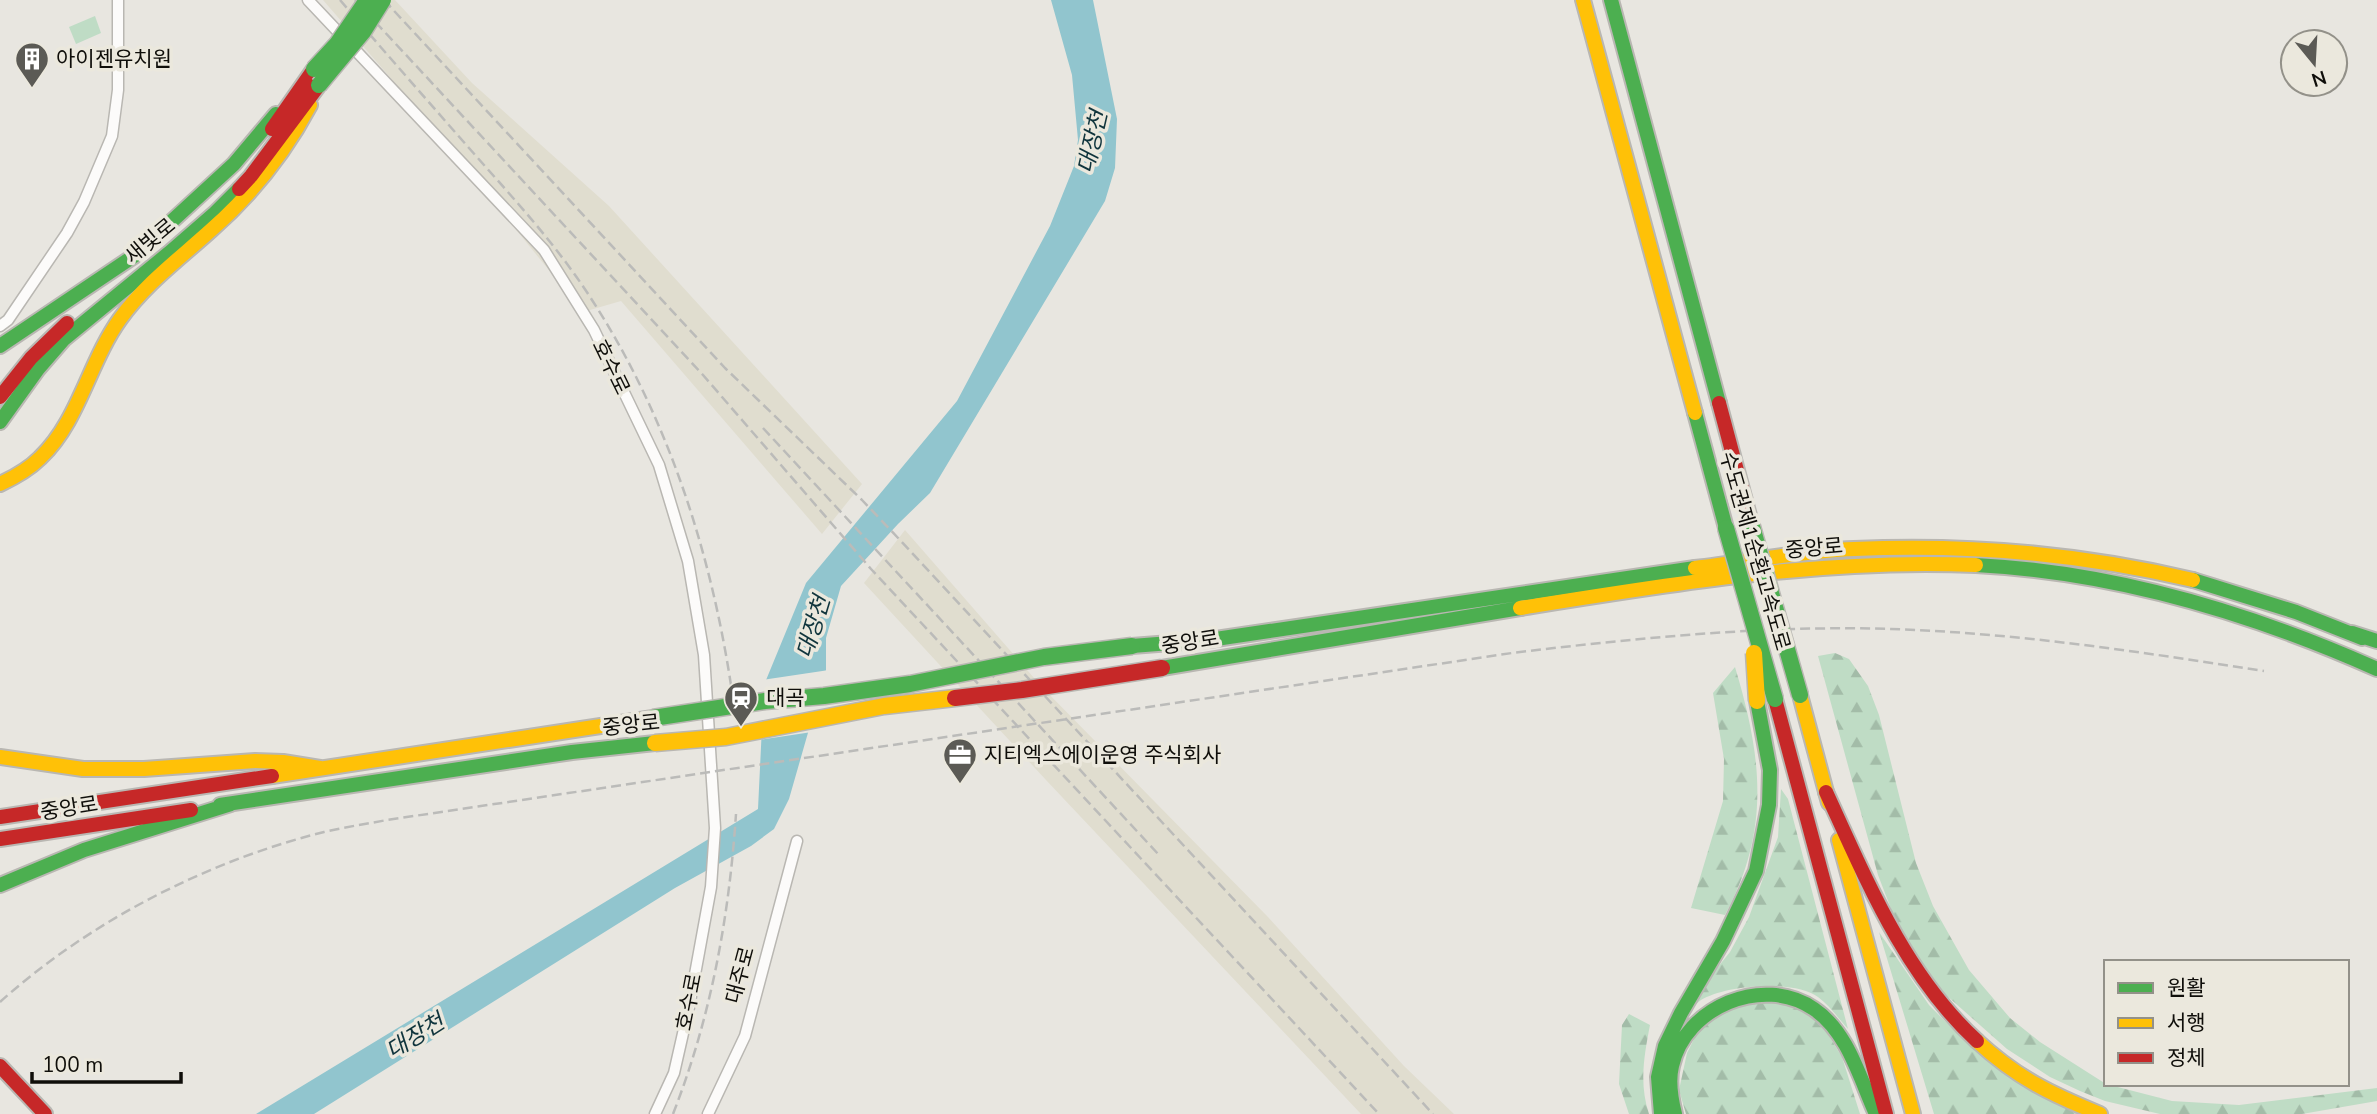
<svg xmlns="http://www.w3.org/2000/svg" width="2377" height="1114" viewBox="0 0 2377 1114" font-family="'Nunito Sans','Noto Sans KR',sans-serif">
  <defs>
    <pattern id="forest-firs" width="22" height="20" patternUnits="userSpaceOnUse" patternTransform="scale(1.75)"><rect width="22" height="20" fill="#bfdcc5"/><path d="M5 1l3.5 6h-7zM16 11l3.5 6h-7z" fill="#a3bca8"/></pattern>
  </defs>
  <rect width="100%" height="100%" fill="#e8e6e0"/>
  <path fill="#e0ddcf" d="M323 0H395L472 83 609 206 862 484 822 534 621 301 583 312 421 113Z
    M905 530 1041 686 1268 917 1404 1066 1454 1114H1361L1046 780 864 583Z"/>
  <path fill="url(#forest-firs)" d="M1835 653 1849 659 1868 686 1879 715 1916 863 1933 906 1969 970 2010 1018 2040 1042 2106 1084 2172 1101 2239 1105 2377 1088V1101L2302 1114H2160L2105 1101 2080 1091 2050 1077 2007 1049 1946 995 1923 967 1895 919 1878 875 1818 656Z
    M1735 667C1762 757 1771 829 1725 915L1691 908 1723 801 1724 759 1713 693Z
    M1781 789 1788 799 1848 1029C1839 1019 1829 1005 1818 997 1794 979 1725 985 1701 1000 1694 1005 1688 1015 1683 1021L1705 983 1730 952 1749 917 1778 837Z
    M1879 932 1929 1005 1968 1044 2081 1114H1934Z
    M1764 1001 1804 1009 1828 1034 1842 1057 1860 1114H1686L1679 1090 1687 1053 1697 1033 1717 1015 1739 1005Z
    M1629 1014 1650 1025C1644 1056 1639 1084 1649 1114H1629L1619 1084 1622 1025Z"/>
  <path fill="#bfdcc5" d="M95 16 101 33 76 44 69 27Z"/>
  <path fill="#91c5ce" d="M1051 0H1093L1117 119 1115 168 1105 201 930 493 898 524 841 586 826 638V670L789 799 774 829 751 846 675 888 314 1114H256L758 809 764 685 806 583 957 401 1050 226 1074 166 1078 140 1072 75Z"/>
  <path fill="#e8e6e0" d="M829 670 812 732 758 740 762 680Z"/>
  <g fill="none" stroke-linecap="round" stroke-linejoin="round">
    <g stroke="#b9b7b2" stroke-width="13">
      <path id="street" d="M308 0 544 250 594 330 659 465 688 561 704 655 715 828 711 887 689 1007 674 1073 655 1114
        M0 326 8 320 67 233 84 202 112 136 118 90V0
        M708 1114 745 1036 797 841"/>
    </g>
    <g stroke="#b9b7b2" stroke-width="18">
      <path id="fast" d="M1611 0 1719 403
        M0 346 134 256 234 164 276 114
        M1695 413 1726 528
        M0 422 38 369 64 339 169 253 215 213 239 189
        M1976 565C2115 572 2251 613 2377 669
        M2193 580 2296 612 2362 638
        M2352 633 2377 641
        M1132 646 1209 640 1695 568
        M1162 668 1520 608
        M220 805 572 752 655 743
        M0 885 84 850 231 804
        M1661 1114 1658 1077 1665 1046 1681 1013 1723 941 1756 871 1769 805 1770 770 1757 701
        M1675 1114C1671 1098 1668 1082 1672 1066 1685 1007 1763 974 1814 1009 1848 1032 1860 1079 1876 1114"/>
    </g>
    <g stroke="#b9b7b2" stroke-width="18">
      <path id="slow" d="M1583 0 1695 413
        M0 484C15 477 28 470 40 458 79 421 89 362 120 319 145 284 179 259 211 230 251 195 285 152 310 105
        M1695 568C1747 562 1801 551 1854 549 1967 544 2083 554 2193 580
        M1520 608C1670 584 1824 558 1976 565
        M1800 695 1829 803
        M0 757 83 769H144L255 761 283 762 320 768
        M272 776 653 718
        M1839 840 1913 1114
        M1977 1041C2017 1078 2051 1094 2100 1114"/>
    </g>
    <g stroke="#b9b7b2" stroke-width="18">
      <path id="jam" d="M272 129 314 69
        M239 189 251 176 319 85
        M0 397 31 358 67 323
        M1719 403 1751 523
        M1775 699 1886 1114
        M1826 792C1866 879 1905 975 1977 1041
        M0 817 272 776
        M0 839 191 810
        M0 1066 45 1114"/>
    </g>
    <use href="#street" stroke="#fcfbfa" stroke-width="10"/>
    <use href="#fast" stroke="#4caf50" stroke-width="14"/>
    <use href="#slow" stroke="#ffc107" stroke-width="14"/>
    <use href="#jam" stroke="#c62828" stroke-width="14"/>
    <path stroke="#bbbbb9" stroke-width="2.5" stroke-dasharray="10 5" stroke-linecap="butt" d="M340 0C383 50 426 99 469 148 512 197 557 245 592 300 668 417 712 555 732 692
      M355 0 703 375 871 569 1379 1114
      M384 0 725 368 862 500 899 539 1433 1114
      M763 428 1159 855
      M0 1002C89 922 207 861 324 832 345 827 366 824 387 820L1512 653C1637 638 1765 625 1891 629 2017 633 2141 652 2264 671
      M673 1114C711 1017 729 918 736 814"/>
    <g stroke="#b9b7b2" stroke-width="19" stroke-linecap="butt">
      <path id="fast-bridge" d="M314 69 337 44 367 0
        M319 85 363 32 383 0
        M1751 523 1800 695
        M1726 528 1775 699
        M653 718 765 701 824 696 910 684 1044 657 1132 646"/>
    </g>
    <g stroke="#b9b7b2" stroke-width="19" stroke-linecap="butt">
      <path id="slow-bridge" d="M1754 653 1757 701
        M655 743 726 737 884 706 955 698"/>
    </g>
    <g stroke="#b9b7b2" stroke-width="19" stroke-linecap="butt">
      <path id="jam-bridge" d="M955 698 1022 690 1162 668"/>
    </g>
    <use href="#fast-bridge" stroke="#4caf50" stroke-width="16"/>
    <use href="#slow-bridge" stroke="#ffc107" stroke-width="16"/>
    <use href="#jam-bridge" stroke="#c62828" stroke-width="16"/>
  </g>
  <defs>
    <g id="building-pin" transform="scale(1.75)"><path d="M0 17L-7.5 6A9.5 9.5 0 1 1 7.5 6Z" fill="#5b5a55" stroke="#ebe8dd"/><path d="M-4-6H4V6H1V3H-1V6H-4ZM-2.5-4.3h1.7v1.8h-1.7ZM.8-4.3h1.7v1.8H.8ZM-2.5-1h1.7V.8h-1.7ZM.8-1h1.7V.8H.8Z" fill="#fff"/></g>
    <g id="station-pin" transform="scale(1.75)"><path d="M0 17L-7.5 6A9.5 9.5 0 1 1 7.5 6Z" fill="#5b5a55" stroke="#ebe8dd"/><path d="M-3-6H3Q5-6 5-4V2Q5 4 3 4L4.5 6H3L1.5 4h-3L-3 6H-4.5L-3 4Q-5 4-5 2V-4Q-5-6-3-6ZM-3.5-4v3h7v-3ZM-3.5 1v1.5H-2V1ZM2 1v1.5H3.5V1Z" fill="#fff"/></g>
    <g id="office-pin" transform="scale(1.75)"><path d="M0 17L-7.5 6A9.5 9.5 0 1 1 7.5 6Z" fill="#5b5a55" stroke="#ebe8dd"/><path d="M-6-3h4V-5.5h4V-3h4V5H-6ZM-1-4.5V-3h2v-1.5ZM-6 0V1H6V0Z" fill="#fff"/></g>
  </defs>
  <g fill-rule="evenodd">
    <use href="#building-pin" x="32" y="59"/>
    <use href="#station-pin" x="741" y="698"/>
    <use href="#office-pin" x="960" y="755"/>
  </g>
  <g text-anchor="middle" stroke-width="7" stroke-linejoin="round" paint-order="stroke">
    <g font-size="21" fill="#0f0e0a" stroke="#ebe8dd" text-anchor="start">
      <text x="56" y="66">아이젠유치원</text>
      <text x="766" y="705">대곡</text>
      <text x="984" y="762">지티엑스에이운영 주식회사</text>
    </g>
    <g font-size="21" fill="#0f0e0a" stroke="#ebe8dd">
      <text transform="translate(150 241) rotate(-40)" y="7">새빛로</text>
      <text transform="translate(611 367) rotate(64)" y="7">호수로</text>
      <text transform="translate(1814 548) rotate(-5)" y="7">중앙로</text>
      <text transform="translate(1755 551) rotate(74)" y="7">수도권제1순환고속도로</text>
      <text transform="translate(1190 642) rotate(-9)" y="7">중앙로</text>
      <text transform="translate(631 725) rotate(-6)" y="7">중앙로</text>
      <text transform="translate(69 808) rotate(-9)" y="7">중앙로</text>
      <text transform="translate(740 975) rotate(-75)" y="7">대주로</text>
      <text transform="translate(689 1002) rotate(-79)" y="7">호수로</text>
    </g>
    <g font-size="23" font-style="italic" fill="#0f343c" stroke="#ebe8dd">
      <text transform="translate(1092 142) rotate(-77)" y="8">대장천</text>
      <text transform="translate(813 627) rotate(-73)" y="8">대장천</text>
      <text transform="translate(415 1036) rotate(-32)" y="8">대장천</text>
    </g>
  </g>
  <rect x="2104" y="960" width="245" height="126" fill="#ebe8dd" stroke="#939189" stroke-width="2"/>
  <rect x="2118" y="983" width="35" height="10" fill="#4caf50" stroke="#939189" stroke-width="2"/>
  <text x="2167" y="995" font-size="21" fill="#0f0e0a">원활</text>
  <rect x="2118" y="1018" width="35" height="10" fill="#ffc107" stroke="#939189" stroke-width="2"/>
  <text x="2167" y="1030" font-size="21" fill="#0f0e0a">서행</text>
  <rect x="2118" y="1053" width="35" height="10" fill="#c62828" stroke="#939189" stroke-width="2"/>
  <text x="2167" y="1065" font-size="21" fill="#0f0e0a">정체</text>
  <g transform="translate(2314 63) rotate(162)"><circle r="33" fill="#ebe8dd" stroke="#939189" stroke-width="2"/>
  <path d="M0-5L12 26L0 18L-12 26Z" fill="#5b5a55"/>
  <text y="-10" font-size="19" font-weight="bold" text-anchor="middle" fill="#0f0e0a">N</text>
  </g>
  <path d="M32 1072v10h149v-10" fill="none" stroke="#0f0e0a" stroke-width="3.5"/>
  <text x="42" y="1072" font-size="21" fill="#0f0e0a" stroke="#ebe8dd" stroke-width="5" paint-order="stroke">100 m</text>
</svg>
